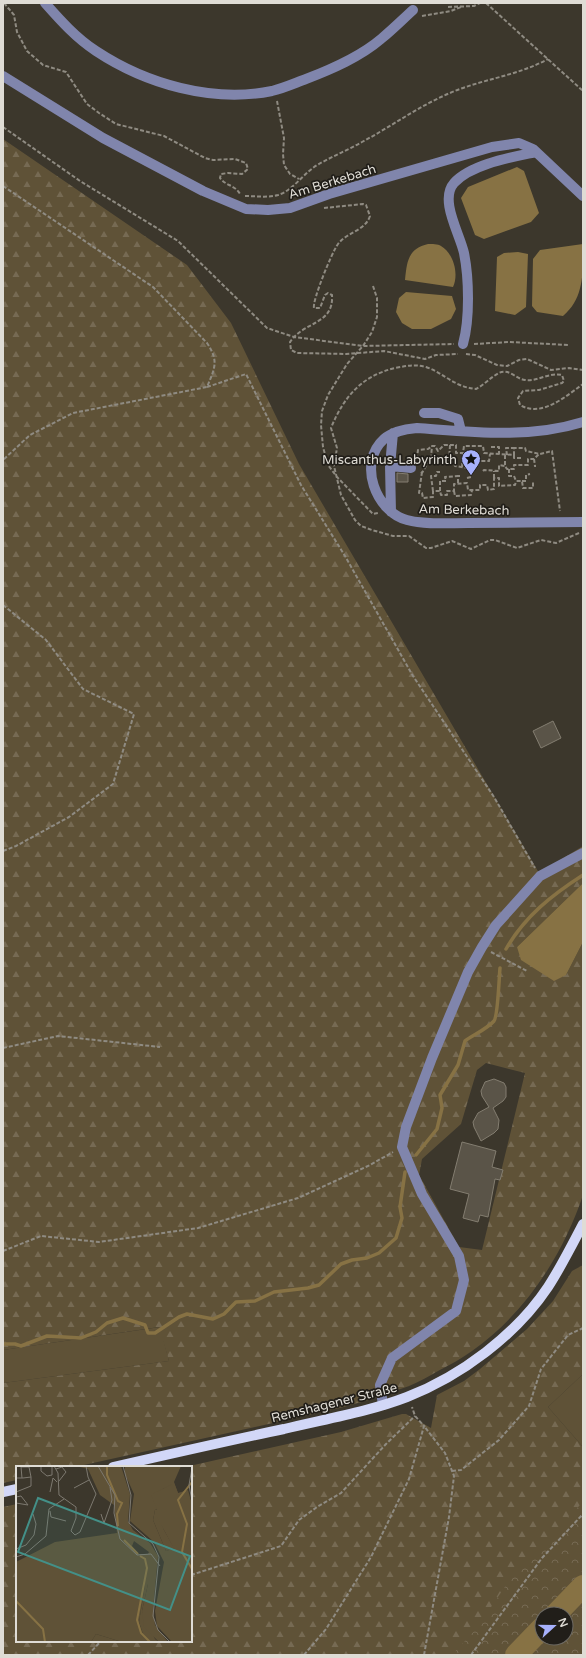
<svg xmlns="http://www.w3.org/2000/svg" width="586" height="1658" viewBox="0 0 586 1658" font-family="'Varela Round',sans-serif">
  <defs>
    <pattern id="forest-firs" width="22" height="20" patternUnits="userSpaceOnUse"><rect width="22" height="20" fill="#5f5237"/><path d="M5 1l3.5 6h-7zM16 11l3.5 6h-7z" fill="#766a53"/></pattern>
    <pattern id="park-crowns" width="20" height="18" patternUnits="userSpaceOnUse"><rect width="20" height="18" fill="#5f5237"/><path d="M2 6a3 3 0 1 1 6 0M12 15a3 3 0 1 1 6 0" fill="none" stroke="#766a53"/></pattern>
  </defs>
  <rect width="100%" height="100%" fill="#3c372c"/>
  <path fill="#5f5237" d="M160 1327 169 1361 3 1383V1350Z
    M583 1374V1447L548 1407Z"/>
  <path fill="url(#forest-firs)" fill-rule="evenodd" d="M3 139 187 265 231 323 299 464 539 873 583 846V883L517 947 566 975 583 942V1195C563 1255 525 1314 472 1351 462 1358 450 1365 438 1371 420 1382 398 1393 376 1393L372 1399 340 1408 75 1467H17V1480L3 1483V1383L169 1361 159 1327 3 1350ZM486 1063 525 1073 482 1250 459 1247 419 1175 422 1159 461 1124 477 1070Z
    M583 1265V1374L548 1407 583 1447V1655H3V1507L17 1504V1641H191V1467H185L341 1432 402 1414H406L431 1428 437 1395 464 1381 480 1369 527 1329 553 1301 572 1271ZM542 1614H566V1638H542Z"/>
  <path fill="url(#park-crowns)" fill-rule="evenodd" d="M583 1502V1655H452L476 1629 515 1572ZM542 1614H566V1638H542Z"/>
  <path fill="#877244" d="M517 167 524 171 539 213 531 222 484 239 475 235 461 198 468 187Z
    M428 244C432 244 438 244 441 246 454 254 459 274 453 287L405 280C407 261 408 249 428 244Z
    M583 244C583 270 585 298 563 316L537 312 532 306 533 259 540 250Z
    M518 252 528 254 526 307 515 315 495 311 497 257 504 253Z
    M406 292 452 296 456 309 451 319 431 329H412L402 323 396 312 399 298Z
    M583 883V942L566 975 554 981 521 960 517 947Z"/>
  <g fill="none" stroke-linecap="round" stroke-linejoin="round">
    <path stroke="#877244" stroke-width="3.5" d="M506 949C525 916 552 895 583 875
      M416 1155 437 1129 442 1108 440 1095 458 1065 465 1041C473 1035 487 1029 494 1021 498 1016 499 978 500 968
      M3 1344H15L21 1346 47 1336 81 1338 96 1332 107 1323 123 1318 145 1325 148 1333H155L179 1317 187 1314 213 1319 224 1314 236 1302 255 1301 274 1292 308 1288 319 1285 341 1264 352 1260 367 1258 379 1253 396 1238 402 1218 400 1207 405 1172"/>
    <path stroke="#877244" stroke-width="22" d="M556 1614 583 1586
      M516 1655 542 1628"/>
  </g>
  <path fill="#5a5448" stroke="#837d70" d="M397 473 408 474V482H397Z
    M553 721 561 738 541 748 533 731Z
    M494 1079 504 1083 506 1087V1097L503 1101 493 1108 499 1120 498 1129 494 1133 481 1141 474 1127 473 1122 478 1113 489 1107 482 1096 481 1091 485 1082Z
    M462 1142 496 1151 492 1167 503 1170 500 1180 495 1179 488 1217 480 1215 478 1222 463 1218 469 1194 450 1189Z"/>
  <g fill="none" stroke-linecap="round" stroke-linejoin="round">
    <path stroke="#8f8b82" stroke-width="2" stroke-dasharray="4 2" stroke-linecap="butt" d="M4 3 14 15 17 32 27 51 43 65 66 72 87 104 99 113 116 124 164 136 205 158 213 160 235 159 246 163 248 169 242 174 228 173 221 174 220 178C226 186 235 185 240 194
      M486 3 583 91
      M448 7 474 6 480 3
      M422 16 451 11 461 7
      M277 101 284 138 283 154 284 165 290 174 299 179
      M3 127 80 181 178 241 267 328 294 337 363 346 454 344
      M3 186 153 287 207 343C219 361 215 368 207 387L73 413 30 435 3 460
      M245 196C256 196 267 198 278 195 294 190 304 172 319 164 333 156 348 150 362 142 392 126 419 106 450 93 482 79 517 76 548 59
      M324 208 363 204 366 205 370 216C365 231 347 232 338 244 332 252 312 301 314 308H320L325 295 328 293 332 295C334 325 304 321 290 342L291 350 297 353 346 354 384 351 425 359 436 355 458 354
      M373 286 377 298V317L372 332 363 346 347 364 328 395 322 411 321 425 323 447 328 465 337 477 373 514 378 513
      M474 344 509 342 569 345
      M466 354 475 355 497 365 507 366 519 360 527 359 551 370 569 368 583 370
      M207 387 246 374 301 485 345 556 413 676 494 797 535 868
      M491 447H499V454
      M505 455V466L507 469H514V465H528V459H534L539 454
      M507 455 506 448H514
      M514 455V458H521V456
      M431 457 435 458 434 461
      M441 457H444L445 461 454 462 455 466 473 469 474 461H489L490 454
      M534 459 535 466H536
      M449 461 450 445
      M421 462V458L417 457 418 450 428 449 432 446
      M462 467 463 453
      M509 469V476H514L516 481H522L523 488H533V482
      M483 471 484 470 499 471V465L505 466
      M421 472 422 473 431 457 432 446H435L438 451 444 445H456V453H463L464 446H483L484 453 514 455V448H525L526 451 540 454 552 451 560 511
      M422 472 419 493H422L423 498 433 497V491H440L441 495H447V491H454V484L467 483 468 490H480V485H487L488 490 494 489V478H499V486L515 485 516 481
      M467 478 471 477V469
      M494 478V471
      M522 481H526V475L530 474
      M458 483V476H460
      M433 491 431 476H436L437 472H440
      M440 491V481H446L445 477 458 476
      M454 491 455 496 471 495 472 490
      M579 533 556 543 541 540 517 548 495 540H490L471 549 452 541 431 548H426L409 536H393L372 530 361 526 355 520 341 495 334 466 337 448 331 428C344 396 362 376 395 368 406 366 415 364 426 367 444 373 454 387 476 389 484 385 491 377 499 373 509 368 516 379 525 380 537 382 549 372 562 375L564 381 562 383 539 390 523 391 518 398 520 405C542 418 566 396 583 384
      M3 605 46 640 83 689 134 714 113 784 69 817 16 846 3 851
      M491 952 527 971
      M3 1048 58 1036 160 1047
      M3 1251 41 1236 99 1242 198 1228 298 1198 370 1165 393 1152
      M452 1471 461 1470 499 1440 529 1406 541 1369 568 1335 583 1328
      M191 1575 281 1546 299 1520 317 1507 341 1493 386 1444 415 1416
      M88 1655 101 1641
      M304 1655 326 1629 371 1557 409 1479 424 1426 415 1416 412 1407
      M424 1655 449 1517 454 1476 445 1453 424 1426
      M471 1655 542 1558 583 1514"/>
    <path stroke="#8085ac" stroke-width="10" d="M45 3C60 20 76 38 96 51 146 84 212 103 272 91 284 88 295 83 306 79 332 69 360 57 381 39 392 30 402 20 413 10
      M3 76 103 138 203 191 246 209 268 210 290 208 329 194 492 147 519 143 533 149 583 196
      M463 344C470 319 469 278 464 253 460 234 439 200 454 183 471 164 513 157 536 152
      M424 413H439L458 419 461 431
      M583 422C528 439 473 432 417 428 405 429 393 431 384 439 357 463 376 512 407 520 426 525 448 523 468 523 506 523 545 522 583 522
      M390 466 411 468
      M391 512 390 466 393 433
      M383 1405 380 1385 392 1358 456 1311 464 1280 459 1256 422 1194 402 1147 406 1127 432 1058 468 972 482 947 496 925 540 876 583 853"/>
    <path stroke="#d2d7f7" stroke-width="10" d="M113 1467C170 1454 227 1441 284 1429 325 1419 368 1412 407 1397 461 1376 516 1335 548 1287 561 1267 572 1245 583 1224
      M3 1492 17 1489"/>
  </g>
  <defs>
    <g id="sight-pin" transform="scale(1)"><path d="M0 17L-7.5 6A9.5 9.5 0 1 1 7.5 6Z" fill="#a7b1fc" stroke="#211e19"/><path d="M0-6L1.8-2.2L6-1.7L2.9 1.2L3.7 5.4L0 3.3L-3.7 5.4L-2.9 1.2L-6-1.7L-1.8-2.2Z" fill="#111"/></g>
  </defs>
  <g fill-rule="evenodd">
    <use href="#sight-pin" x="471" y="459"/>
  </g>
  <g text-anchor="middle" stroke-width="3.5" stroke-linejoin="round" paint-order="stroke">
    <g font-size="13" fill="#dfdcd5" stroke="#211e19">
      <text transform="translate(332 181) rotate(-17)" y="5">Am Berkebach</text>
      <text transform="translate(464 509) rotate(1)" y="5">Am Berkebach</text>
      <text transform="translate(334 1402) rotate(-14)" y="5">Remshagener Straße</text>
    </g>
    <g font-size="13" fill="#dfdcd5" stroke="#211e19" text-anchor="end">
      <text x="457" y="464">Miscanthus-Labyrinth</text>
    </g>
  </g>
  <g transform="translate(16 1466)">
    <rect width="176" height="176" fill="#3c372c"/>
    <path d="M152 21 162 81 150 85 137 54 139 44 142 43 148 64 157 80 142 31 147 23ZM129 118H132L126 145 139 173 143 176H134L127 168 123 156ZM80 168 106 176H75Z" fill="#5f5237"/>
    <path d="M60 0H105L114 28 112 55 117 64 134 77 142 90 137 144 139 159 152 176H143L128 161 126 145 132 118H129L123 156 127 168 135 176H106L80 168 75 176H0V96L39 76 101 67 98 39 84 29 72 3ZM118 75 133 86 132 88H123L116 80ZM109 0H165L158 16 162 27 172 24 176 38V176H156L141 160 139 145 148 96 138 76 114 55 118 28 109 8ZM152 21 162 81 150 85 137 54 139 44 142 43V50L157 80 145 29 147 23Z" fill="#5f5237" fill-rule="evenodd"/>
    <path d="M158 17 164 32 171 26 176 39 175 108 164 94 141 51V43L135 29Z" fill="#5f5237"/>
    <path fill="none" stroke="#877244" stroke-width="2" d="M91 0V9L102 35 106 37 101 48 102 60M176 16 162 34 171 58 166 86 176 103M108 74 122 88M124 90 129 93 131 102 121 154 125 167 134 176M0 135 27 163 29 176"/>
    <path fill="none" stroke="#7d7970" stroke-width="1" d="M25 0V5L31 10 36 9V0M38 0 42 7 43 29 60 41V52L55 65 59 69 64 66 80 28 72 11 70 0M82 0 99 29 98 47 104 73 121 89 135 88 144 100M107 0 115 29 113 57 137 78 143 91 137 150 142 164 154 176M176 2 173 19 176 35M40 3 46 1 50 6 43 15M0 12H7L15 11 13 1H5L6 12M58 22 73 14M0 26 15 20V11M34 26 37 12 41 16M0 31 5 30 12 39 0 37M34 45 35 51 50 55M85 48 88 57 96 34 94 21M0 83 10 79 18 69 20 58 17 48M0 91 9 88 30 70 33 43 48 33"/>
    <path fill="#439088" fill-opacity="0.15" stroke="#439088" stroke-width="2" d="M22 32 174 90 154 144 2 86Z"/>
    <rect width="176" height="176" fill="none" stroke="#dfdcd5" stroke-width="2"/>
  </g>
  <rect width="586" height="1658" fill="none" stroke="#dfdcd5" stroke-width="8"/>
  <g transform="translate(554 1626) rotate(69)"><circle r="19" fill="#211e19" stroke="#6d6a64"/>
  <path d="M0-3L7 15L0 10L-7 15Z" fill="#a7b1fc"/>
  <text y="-6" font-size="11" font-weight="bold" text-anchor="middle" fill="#dfdcd5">N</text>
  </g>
</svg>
